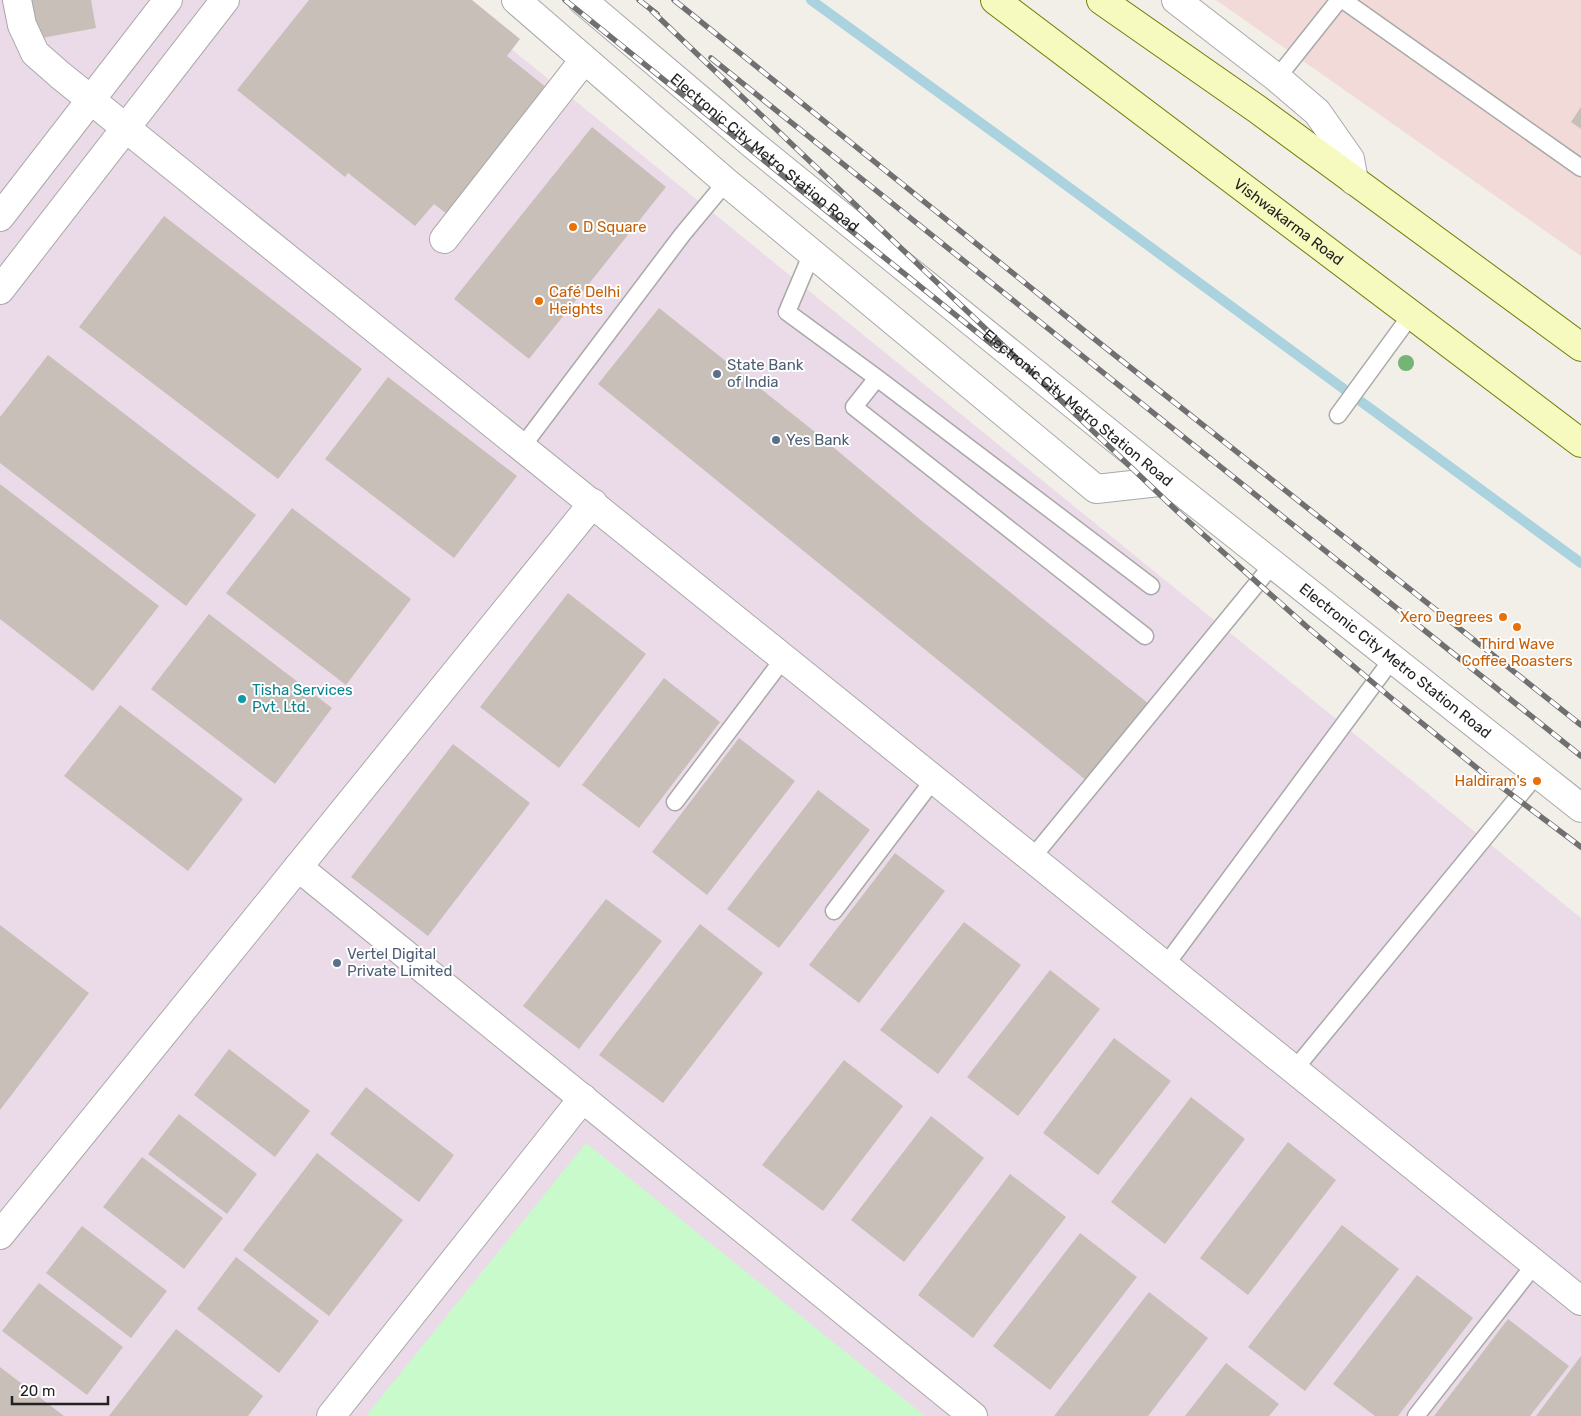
<svg xmlns="http://www.w3.org/2000/svg" width="1581" height="1416" viewBox="0 0 1581 1416" font-family="Rubik,sans-serif">
  <rect width="100%" height="100%" fill="#f2efe9"/>
  <path fill="#f2dad9" d="M1216 0H1581V256Z"/>
  <path fill="#ebdbe8" d="M0 0H451L1581 918V1416H0Z"/>
  <path fill="#c8facc" d="M586 1143 925 1416H366Z"/>
  <g fill="none" stroke-linecap="round" stroke-linejoin="round">
    <path stroke="#aad3df" stroke-width="10" d="M811 0 1029 158 1581 563"/>
  </g>
  <path fill="#c7bfb8" d="M24 0H91L96 28 31 40Z
    M309 0H472L520 39 507 56 552 92 452 218 434 204 415 226 348 173 345 177 237 90Z
    M1581 107V129L1571 122Z
    M592 127 666 187 529 359 454 299Z
    M164 216 362 369 278 479 79 327Z
    M659 308 815 432 923 522 1149 704 1087 781 598 384Z
    M48 355 256 515 186 606 0 463V417Z
    M388 377 517 476 454 558 325 459Z
    M0 484 159 606 93 691 0 619Z
    M292 508 411 599 346 685 226 593Z
    M568 593 646 654 559 768 480 707Z
    M209 614 332 708 275 784 151 689Z
    M664 678 720 722 639 828 582 785Z
    M120 705 243 799 188 871 64 776Z
    M739 738 795 781 707 895 652 852Z
    M453 744 530 803 428 936 351 877Z
    M818 790 870 830 779 948 727 909Z
    M895 853 945 891 859 1003 809 965Z
    M606 899 662 941 579 1049 523 1006Z
    M964 922 1021 965 938 1074 880 1030Z
    M700 924 763 973 663 1103 599 1055Z
    M0 925 89 993 0 1110Z
    M1050 970 1100 1009 1018 1116 967 1077Z
    M1114 1038 1171 1081 1098 1175 1043 1133Z
    M229 1049 310 1111 275 1157 194 1095Z
    M844 1060 903 1106 823 1211 762 1165Z
    M366 1087 454 1155 419 1202 330 1134Z
    M1191 1097 1245 1139 1165 1244 1111 1202Z
    M179 1114 257 1174 227 1214 148 1154Z
    M931 1116 984 1158 904 1262 851 1220Z
    M1288 1142 1336 1180 1248 1295 1200 1258Z
    M317 1153 403 1220 329 1316 243 1250Z
    M142 1157 223 1218 184 1269 103 1207Z
    M1010 1174 1066 1217 973 1338 918 1295Z
    M1342 1225 1399 1269 1305 1391 1248 1347Z
    M82 1226 167 1291 131 1338 46 1273Z
    M1080 1233 1137 1277 1050 1390 993 1346Z
    M236 1257 319 1321 279 1373 197 1309Z
    M1417 1275 1473 1318 1398 1416H1375L1333 1384Z
    M39 1283 123 1347 87 1395 2 1331Z
    M1149 1292 1208 1338 1148 1416H1054Z
    M1508 1319 1569 1366 1530 1416H1434Z
    M176 1329 263 1396 248 1416H109Z
    M1581 1356V1416H1536Z
    M1226 1363 1279 1404 1269 1416H1185Z
    M0 1367 64 1416H0Z"/>
  <g fill="none" stroke-linecap="round" stroke-linejoin="round">
    <g stroke="#a9a9a9" stroke-width="19">
      <path id="service" d="M1343 0 1581 168
        M1277 78 1339 0
        M812 253 787 312 877 378 1151 586
        M877 378 854 407 1145 636
        M1338 415 1411 315
        M522 447 682 235 726 182
        M675 802 784 658
        M1032 858 1273 564
        M834 911 934 779
        M1165 966 1393 658
        M1294 1070 1537 774
        M1416 1416 1535 1264"/>
    </g>
    <g stroke="#a9a9a9" stroke-width="30">
      <g id="minor">
        <path d="M17 0 22 25 35 53 60 75 1581 1301"/>
        <path d="M516 0 726 182 1096 489 1168 481"/>
        <path id="s1" d="M582 0 756 147 1168 481 1581 808"/>
        <path d="M0 217 168 0"/>
        <path d="M444 239 584 60"/>
        <path d="M0 290 225 0"/>
        <path d="M298 867 973 1416"/>
        <path d="M0 1235 593 503"/>
        <path d="M331 1416 583 1098"/>
      </g>
    </g>
    <g stroke="#a9a9a9" stroke-width="30">
      <path id="tertiary" d="M1176 0 1277 78 1317 112 1350 159 1354 181"/>
    </g>
    <g stroke="#707d05" stroke-width="30">
      <g id="secondary">
        <path id="s2" d="M995 0 1581 443"/>
        <path d="M1101 0 1257 109 1581 347"/>
      </g>
    </g>
    <use href="#service" stroke="#fff" stroke-width="16"/>
    <use href="#minor" stroke="#fff" stroke-width="28"/>
    <use href="#tertiary" stroke="#fff" stroke-width="28"/>
    <use href="#secondary" stroke="#f7fabf" stroke-width="28"/>
    <g stroke="#707070" stroke-width="5.5">
      <path id="rail" d="M565 0 999 350
        M639 0 657 14
        M674 0 1092 337 1581 725
        M652 11 1178 512 1306 626 1390 697 1483 773 1581 847
        M711 58 1581 756"/>
    </g>
    <use href="#rail" stroke="#fff" stroke-width="4" stroke-dasharray="11" stroke-linecap="butt"/>
  </g>
  <circle fill="#74b475" cx="1406" cy="363" r="8"/>
  <g fill="#e8710a" stroke="#fff" stroke-width="2">
    <circle cx="573" cy="227" r="5"/>
    <circle cx="539" cy="301" r="5"/>
    <circle cx="1503" cy="617" r="5"/>
    <circle cx="1517" cy="627" r="5"/>
    <circle cx="1537" cy="781" r="5"/>
  </g>
  <g fill="#5c6f8a" stroke="#fff" stroke-width="2">
    <circle cx="717" cy="374" r="5"/>
    <circle cx="776" cy="440" r="5"/>
    <circle cx="337" cy="963" r="5"/>
  </g>
  <circle fill="#0f9aa8" stroke="#fff" stroke-width="2" cx="242" cy="699" r="5"/>
  <g text-anchor="middle" stroke-width="4" stroke-linejoin="round" paint-order="stroke">
    <g font-size="15" fill="#222" stroke="#fff">
      <text dy="5" stroke="none"><textPath href="#s1" startOffset="238">Electronic City Metro Station Road</textPath></text>
      <text dy="5" stroke="none"><textPath href="#s2" startOffset="368">Vishwakarma Road</textPath></text>
      <text dy="5" stroke="none"><textPath href="#s1" startOffset="642">Electronic City Metro Station Road</textPath></text>
      <text dy="5" stroke="none"><textPath href="#s1" startOffset="1048">Electronic City Metro Station Road</textPath></text>
    </g>
    <g font-size="15" fill="#c56008" stroke="#fff" text-anchor="start">
      <text x="583" y="232">D Square</text>
      <text x="549" y="297">Café Delhi<tspan x="549" dy="17">Heights</tspan></text>
      <text x="1493" y="622" text-anchor="end">Xero Degrees</text>
      <text x="1517" y="649" text-anchor="middle">Third Wave<tspan x="1517" dy="17">Coffee Roasters</tspan></text>
      <text x="1527" y="786" text-anchor="end">Haldiram's</text>
    </g>
    <g font-size="15" fill="#4e5e75" stroke="#fff" text-anchor="start">
      <text x="727" y="370">State Bank<tspan x="727" dy="17">of India</tspan></text>
      <text x="786" y="445">Yes Bank</text>
      <text x="347" y="959">Vertel Digital<tspan x="347" dy="17">Private Limited</tspan></text>
    </g>
    <g font-size="15" fill="#0d838f" stroke="#fff" text-anchor="start">
      <text x="252" y="695">Tisha Services<tspan x="252" dy="17">Pvt. Ltd.</tspan></text>
    </g>
  </g>
  <path d="M12 1396v8h96v-8" fill="none" stroke="#222222" stroke-width="2.5"/>
  <text x="20" y="1396" font-size="15" fill="#222222" stroke="#ffffff" stroke-width="4" paint-order="stroke">20 m</text>
</svg>
